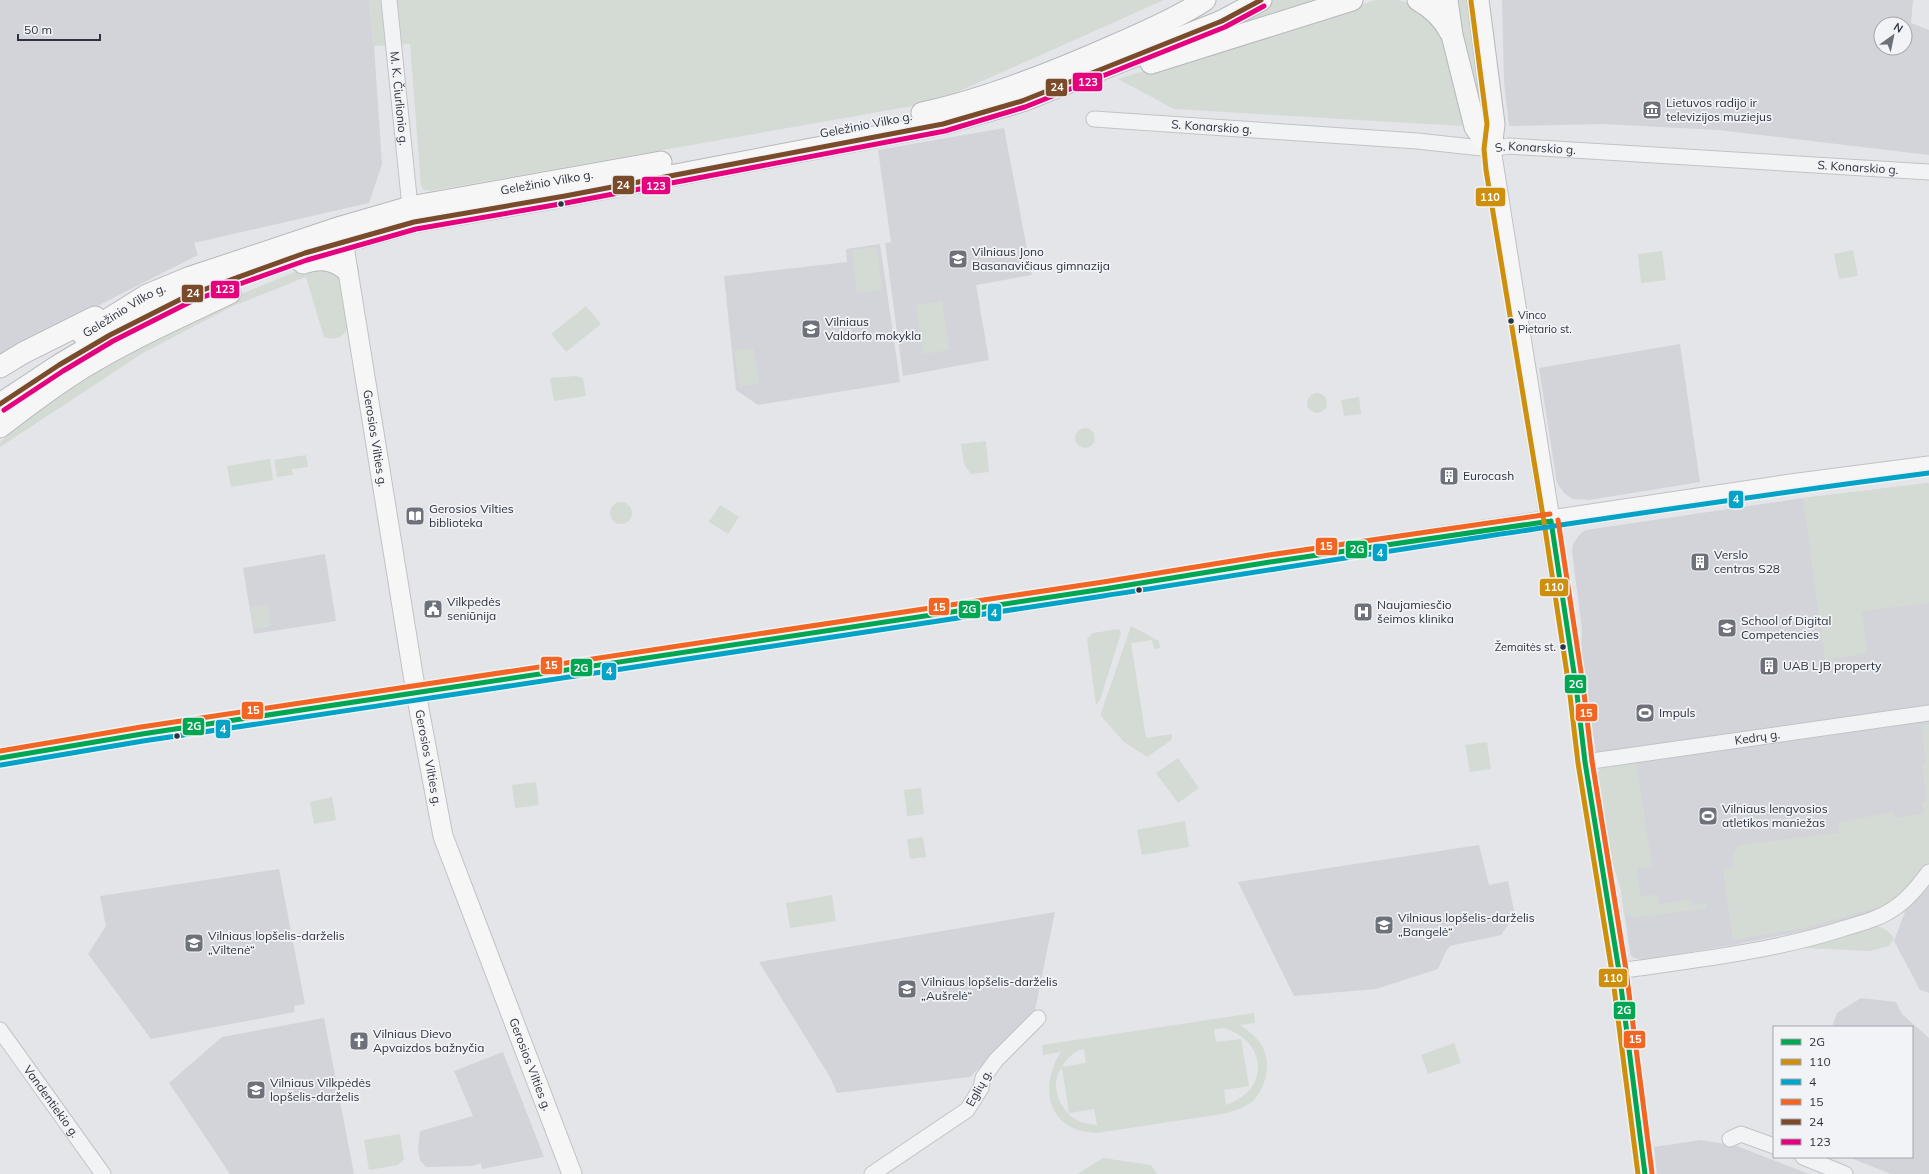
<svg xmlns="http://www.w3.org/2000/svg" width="1929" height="1174" viewBox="0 0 1929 1174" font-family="Mulish,sans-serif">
  <rect width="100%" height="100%" fill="#e3e5e8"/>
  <path fill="#d2d4da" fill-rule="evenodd" d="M0 0H369L374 46 382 164 369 203 194 243 198 255 113 298 0 358Z
    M1502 0H1913L1911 23 1929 30V155L1718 130 1603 124 1509 126 1504 82ZM1881 24H1905V48H1881Z
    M1004 128 1032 275 976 285 989 360 903 376 885 243 891 242 878 150Z
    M880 244 900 382 758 405 736 390 724 276 847 262 846 249Z
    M1680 344 1700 482 1589 500 1573 499 1564 493 1557 483 1539 368Z
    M1929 483V707L1596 753 1581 657 1582 630 1572 551 1573 544 1581 533 1586 530 1803 498Z
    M325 554 336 621 254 634 243 568Z
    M1929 720V863L1910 886 1883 906 1840 924 1733 945 1641 960 1632 957 1630 953 1621 890 1609 849 1598 774 1600 769 1603 766Z
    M1479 845 1489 885 1508 881 1515 915 1501 935 1450 946 1445 953 1438 969 1376 989 1294 996 1238 882Z
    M279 869 305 1004 294 1006 295 1012 151 1039 88 954 106 926 100 896Z
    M1929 882V993L1920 990 1894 941 1906 909Z
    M1055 912 1034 1015 970 1077 837 1093 830 1077 759 962Z
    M1861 998 1896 1002 1902 1014 1929 1038V1174H1891L1848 1157H1912V1027H1832L1837 1013Z
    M324 1018 354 1174H230L169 1083 222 1037Z
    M503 1052 544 1157 482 1169 481 1163 472 1166 426 1167 420 1160 418 1150 420 1131 473 1116 454 1071Z
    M1701 1140 1737 1146 1809 1174H1657L1654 1147Z"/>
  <path fill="#d4dbd4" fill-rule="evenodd" d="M369 0H1164L935 102 430 191 424 190 421 186 410 44 374 46Z
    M1273 0H1319L1211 34Z
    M1376 0H1399L1410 4 1440 28 1465 124 1460 126 1174 109 1118 79Z
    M1453 0H1470L1487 123 1483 124Z
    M877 247 882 290 857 293 852 250Z
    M1853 250 1858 276 1839 279 1834 254Z
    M1662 251 1666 280 1641 283 1638 254Z
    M314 264 339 272 349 326C344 337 336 341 324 337L323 334 306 277 231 307 143 353 0 447V442L28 417 96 370 227 300Z
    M942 301 949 350 923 354 916 305Z
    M586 306 601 324 566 352 551 334Z
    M753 348 759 384 740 387 734 351Z
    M576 376 583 378 586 396 554 401 550 378Z
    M1307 403a10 10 0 1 1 20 0a10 10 0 1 1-20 0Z
    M1359 397 1361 414 1344 416 1341 400Z
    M1075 438a10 10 0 1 1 20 0a10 10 0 1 1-20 0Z
    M986 441 989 472 971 474 964 464 961 444Z
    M306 455 308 467 292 469 293 475 277 477 274 460Z
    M270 459 273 480 231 487 227 466Z
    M1929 483V603L1862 611 1867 653 1825 660 1803 498Z
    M610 513a11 11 0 1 1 22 0a11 11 0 1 1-22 0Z
    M720 505 739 517 728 534 709 522Z
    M268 605 271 626 254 629 251 607Z
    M1131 626 1159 641 1160 648 1154 649 1152 640 1131 643 1146 738 1172 734V738L1170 741 1147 757 1124 742 1101 716V713Z
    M1119 629 1121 633 1100 700 1096 705 1087 639 1093 633Z
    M1929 724V863L1910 886 1883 906 1804 928 1733 940 1723 869 1733 867V853L1739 845 1839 833 1838 822 1894 812 1895 818 1924 813 1922 803 1927 802 1922 764H1926L1921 725Z
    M1487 742 1491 769 1470 772 1465 745Z
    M1178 758 1199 788 1178 803 1156 773Z
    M1636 761 1652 866 1637 869 1640 896 1658 895 1659 904 1691 899 1692 905 1706 903 1707 908 1633 918 1624 913 1621 890 1609 849 1598 774 1600 769 1603 766Z
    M536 782 539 805 515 808 512 785Z
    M921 788 924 814 907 816 904 790Z
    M332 797 336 820 314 824 310 802Z
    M1185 821 1189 847 1142 855 1137 830Z
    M923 837 926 857 910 859 907 839Z
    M832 895 836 921 790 928 786 903Z
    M1871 926C1882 926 1887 929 1894 938L1889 946 1870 951 1805 948V944Z
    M1254 1013 1255 1023 1240 1025C1249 1031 1257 1037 1262 1046 1272 1064 1266 1087 1253 1101 1246 1107 1236 1110 1228 1113L1097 1133C1089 1132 1080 1132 1073 1128 1042 1113 1045 1076 1061 1052L1043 1055 1042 1045ZM1224 1028C1267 1041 1271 1090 1226 1105L1224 1090 1249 1086 1241 1039 1216 1042 1214 1029ZM1084 1049 1086 1063 1062 1067C1066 1059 1075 1050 1084 1049ZM1062 1068 1069 1113 1094 1109 1097 1125C1089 1124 1082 1123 1075 1119 1059 1110 1049 1082 1062 1068Z
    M1454 1043 1461 1063 1428 1074 1421 1055Z
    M400 1134 404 1159 398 1165 369 1170 364 1140Z
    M1103 1158 1151 1165 1157 1174H1077Z"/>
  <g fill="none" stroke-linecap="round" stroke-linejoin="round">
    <g stroke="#c2c3c6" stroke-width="17">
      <g id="minor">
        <path id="s1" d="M389 0 410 207"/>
        <path id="s2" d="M1094 119 1417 141 1491 149 1508 146 1929 172"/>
        <path id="s3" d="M1585 762 1929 713"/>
        <path d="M1619 971C1694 960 1770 952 1842 929 1861 923 1880 919 1896 907 1909 898 1919 885 1929 872"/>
        <path id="s4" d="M0 1030 103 1174"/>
        <path d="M1730 1139 1741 1134 1774 1146"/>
        <path d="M1803 1157 1845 1174"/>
        <path d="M872 1174 967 1110 981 1088 983 1078 996 1060 1038 1018"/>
      </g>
    </g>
    <g stroke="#c0c2c5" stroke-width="21">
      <g id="major">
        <path d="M1491 149 1575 677 1585 762 1619 971 1645 1174"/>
        <path id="s5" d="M341 228 416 693 443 836 572 1174"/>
        <path d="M0 758 142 734 1104 589 1270 562 1791 484 1929 466"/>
      </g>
    </g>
    <g stroke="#b6b8bc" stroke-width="23">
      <g id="highway">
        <path d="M1418 0C1432 8 1443 18 1450 32"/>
        <path d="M1447 0 1452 35 1475 127 1491 149"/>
        <path d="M1478 0 1494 124 1491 149"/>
        <path d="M1151 63 1352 0"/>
        <path d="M922 113C987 99 1054 72 1115 45 1143 33 1179 17 1205 0"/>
        <path d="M303 263C320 257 333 259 347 270"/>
        <path id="s6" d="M83 335 147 295 188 278 341 227 410 207 661 162"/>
        <path d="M0 367 23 353 95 317"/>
        <path d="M0 404 59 365 110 335 189 295 242 275 305 253 414 222 565 196 943 124 1022 101 1222 21 1261 0"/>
        <path d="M0 427C27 406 55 385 84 367 130 339 182 316 230 293"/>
      </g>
    </g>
    <use href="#minor" stroke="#f2f3f4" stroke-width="15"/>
    <use href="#major" stroke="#f6f6f6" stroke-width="19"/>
    <use href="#highway" stroke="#f6f6f6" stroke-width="21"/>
    <g stroke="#f1f3f6" stroke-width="8">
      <path id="bus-1" d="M1551 521 1576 686 1585 762 1619 971 1645 1174
        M0 758 142 734 1104 589 1270 562 1551 521"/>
    </g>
    <g stroke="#f1f3f6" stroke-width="8">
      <path id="bus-2" d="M1471 1 1487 124 1484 149 1486 170 1544 522 1569 687 1578 763 1612 972 1638 1174"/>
    </g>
    <g stroke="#f1f3f6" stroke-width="8">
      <path id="bus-3" d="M1 765 143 741C463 693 783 646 1103 596 1378 553 1653 509 1929 473"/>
    </g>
    <g stroke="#f1f3f6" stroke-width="8">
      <path id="bus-4" d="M1558 520 1583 685 1592 761 1626 970 1652 1173
        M0 751 141 727 1103 582 1269 555 1550 514"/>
    </g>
    <g stroke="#f1f3f6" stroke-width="8">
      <path id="bus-5" d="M0 404 59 365 110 335 189 295 305 253 414 222 565 196 943 124 1022 101 1222 21 1261 0"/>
    </g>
    <g stroke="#f1f3f6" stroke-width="8">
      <path id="bus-6" d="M4 410 63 371 113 341 192 301 307 260 416 229 566 203 945 131 1025 107 1225 27 1264 6"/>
    </g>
    <use href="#bus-1" stroke="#00a651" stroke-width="5"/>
    <use href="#bus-2" stroke="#ce8f0d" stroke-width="5"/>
    <use href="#bus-3" stroke="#02a3c7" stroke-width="5"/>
    <use href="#bus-4" stroke="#f26522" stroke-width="5"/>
    <use href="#bus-5" stroke="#7a4b2a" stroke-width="5"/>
    <use href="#bus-6" stroke="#e5007d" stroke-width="5"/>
  </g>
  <defs>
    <g id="museum-square" transform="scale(1)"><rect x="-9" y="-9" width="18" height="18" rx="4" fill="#6c717a" stroke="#f1f3f6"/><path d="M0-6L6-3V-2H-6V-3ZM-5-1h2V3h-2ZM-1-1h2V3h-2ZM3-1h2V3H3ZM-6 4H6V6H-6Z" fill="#fff"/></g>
    <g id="school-square" transform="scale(1)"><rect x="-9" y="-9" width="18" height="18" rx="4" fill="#6c717a" stroke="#f1f3f6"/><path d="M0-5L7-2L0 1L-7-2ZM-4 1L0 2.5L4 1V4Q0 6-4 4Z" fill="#fff"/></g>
    <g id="building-square" transform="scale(1)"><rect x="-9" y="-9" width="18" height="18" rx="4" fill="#6c717a" stroke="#f1f3f6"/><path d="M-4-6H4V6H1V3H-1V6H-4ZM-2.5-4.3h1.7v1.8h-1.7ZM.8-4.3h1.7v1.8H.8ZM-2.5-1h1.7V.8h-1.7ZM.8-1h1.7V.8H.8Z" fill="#fff"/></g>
    <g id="library-square" transform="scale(1)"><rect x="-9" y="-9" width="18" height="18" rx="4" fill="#6c717a" stroke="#f1f3f6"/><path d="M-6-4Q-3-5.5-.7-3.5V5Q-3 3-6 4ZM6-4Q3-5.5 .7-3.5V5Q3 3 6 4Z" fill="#fff"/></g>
    <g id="civic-square" transform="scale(1)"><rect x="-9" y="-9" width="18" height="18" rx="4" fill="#6c717a" stroke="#f1f3f6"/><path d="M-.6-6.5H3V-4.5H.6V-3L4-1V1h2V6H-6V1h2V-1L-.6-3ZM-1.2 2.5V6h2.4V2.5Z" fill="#fff"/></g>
    <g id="hospital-square" transform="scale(1)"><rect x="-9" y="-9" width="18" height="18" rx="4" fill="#6c717a" stroke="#f1f3f6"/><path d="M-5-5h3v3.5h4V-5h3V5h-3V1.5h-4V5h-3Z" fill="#fff"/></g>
    <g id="university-square" transform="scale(1)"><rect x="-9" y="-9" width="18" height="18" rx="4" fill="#6c717a" stroke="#f1f3f6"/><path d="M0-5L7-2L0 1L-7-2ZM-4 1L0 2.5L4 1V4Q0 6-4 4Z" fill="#fff"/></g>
    <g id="stadium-square" transform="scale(1)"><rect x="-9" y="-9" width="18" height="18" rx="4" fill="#6c717a" stroke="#f1f3f6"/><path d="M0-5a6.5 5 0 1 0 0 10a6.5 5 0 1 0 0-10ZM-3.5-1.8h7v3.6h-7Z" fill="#fff"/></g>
    <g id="church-square" transform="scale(1)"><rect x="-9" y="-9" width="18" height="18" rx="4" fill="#6c717a" stroke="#f1f3f6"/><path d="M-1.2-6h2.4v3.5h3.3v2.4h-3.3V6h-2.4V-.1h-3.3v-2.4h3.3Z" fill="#fff"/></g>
  </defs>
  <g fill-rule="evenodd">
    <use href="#museum-square" x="1652" y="110"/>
    <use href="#school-square" x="958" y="259"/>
    <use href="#school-square" x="811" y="329"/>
    <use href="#building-square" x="1449" y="476"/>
    <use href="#library-square" x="415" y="516"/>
    <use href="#building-square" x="1700" y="562"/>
    <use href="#civic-square" x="433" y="609"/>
    <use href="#hospital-square" x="1363" y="612"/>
    <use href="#university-square" x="1727" y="628"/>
    <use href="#building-square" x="1769" y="666"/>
    <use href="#stadium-square" x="1645" y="713"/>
    <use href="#stadium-square" x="1708" y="816"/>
    <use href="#school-square" x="1384" y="925"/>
    <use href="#school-square" x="194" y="943"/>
    <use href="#school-square" x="907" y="989"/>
    <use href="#church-square" x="359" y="1041"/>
    <use href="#school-square" x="256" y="1090"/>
  </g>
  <g fill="#2c323f" stroke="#f1f3f6" stroke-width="1.5">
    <circle cx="561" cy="204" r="3.5"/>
    <circle cx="1511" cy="321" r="3.5"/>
    <circle cx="1139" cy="590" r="3.5"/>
    <circle cx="1563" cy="647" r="3.5"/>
    <circle cx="177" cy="736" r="3.5"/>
  </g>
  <g text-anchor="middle" stroke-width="3.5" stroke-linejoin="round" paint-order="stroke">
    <g font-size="11" fill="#2c323f" stroke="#f1f3f6" text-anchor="start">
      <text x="1518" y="319">Vinco<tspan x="1518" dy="14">Pietario st.</tspan></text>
      <text x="1556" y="651" text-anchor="end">Žemaitės st.</text>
    </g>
    <g font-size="12" fill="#2c323f" stroke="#f1f3f6">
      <text dy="4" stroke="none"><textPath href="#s1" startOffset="99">M. K. Čiurlionio g.</textPath></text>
      <text transform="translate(866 125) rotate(-11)" y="4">Geležinio Vilko g.</text>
      <text dy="4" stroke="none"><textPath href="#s2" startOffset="118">S. Konarskio g.</textPath></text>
      <text dy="4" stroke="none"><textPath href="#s2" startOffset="443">S. Konarskio g.</textPath></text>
      <text dy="4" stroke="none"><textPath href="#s2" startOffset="766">S. Konarskio g.</textPath></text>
      <text dy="4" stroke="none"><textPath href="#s6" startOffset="492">Geležinio Vilko g.</textPath></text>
      <text dy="4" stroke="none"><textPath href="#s6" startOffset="48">Geležinio Vilko g.</textPath></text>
      <text dy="4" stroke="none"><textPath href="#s5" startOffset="213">Gerosios Vilties g.</textPath></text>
      <text dy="4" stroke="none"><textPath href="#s3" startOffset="174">Kedrų g.</textPath></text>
      <text dy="4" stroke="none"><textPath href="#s5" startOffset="537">Gerosios Vilties g.</textPath></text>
      <text dy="4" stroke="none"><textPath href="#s5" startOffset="861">Gerosios Vilties g.</textPath></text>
      <text transform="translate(979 1088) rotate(-61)" y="4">Eglių g.</text>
      <text dy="4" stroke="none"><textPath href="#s4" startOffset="88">Vandentiekio g.</textPath></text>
    </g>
    <g font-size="12" fill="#2c323f" stroke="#f1f3f6" text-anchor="start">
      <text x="1666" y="107">Lietuvos radijo ir<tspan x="1666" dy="14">televizijos muziejus</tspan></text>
      <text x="972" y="256">Vilniaus Jono<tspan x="972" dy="14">Basanavičiaus gimnazija</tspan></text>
      <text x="825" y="326">Vilniaus<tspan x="825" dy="14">Valdorfo mokykla</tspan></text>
      <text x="1463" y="480">Eurocash</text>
      <text x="429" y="513">Gerosios Vilties<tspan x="429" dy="14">biblioteka</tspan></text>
      <text x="1714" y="559">Verslo<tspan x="1714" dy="14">centras S28</tspan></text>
      <text x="447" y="606">Vilkpedės<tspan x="447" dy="14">seniūnija</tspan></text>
      <text x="1377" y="609">Naujamiesčio<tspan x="1377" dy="14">šeimos klinika</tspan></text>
      <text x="1741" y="625">School of Digital<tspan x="1741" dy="14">Competencies</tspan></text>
      <text x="1783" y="670">UAB LJB property</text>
      <text x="1659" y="717">Impuls</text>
      <text x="1722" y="813">Vilniaus lengvosios<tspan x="1722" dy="14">atletikos maniežas</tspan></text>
      <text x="1398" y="922">Vilniaus lopšelis-darželis<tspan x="1398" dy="14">„Bangelė“</tspan></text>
      <text x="208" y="940">Vilniaus lopšelis-darželis<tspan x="208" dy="14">„Viltenė“</tspan></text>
      <text x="921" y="986">Vilniaus lopšelis-darželis<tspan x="921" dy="14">„Aušrelė“</tspan></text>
      <text x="373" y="1038">Vilniaus Dievo<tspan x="373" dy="14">Apvaizdos bažnyčia</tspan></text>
      <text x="270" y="1087">Vilniaus Vilkpėdės<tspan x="270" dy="14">lopšelis-darželis</tspan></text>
    </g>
  </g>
  <g stroke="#f1f3f6" stroke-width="1.5">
    <rect x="1072" y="72" width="31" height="20" rx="4" fill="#e5007d"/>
    <rect x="1045" y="78" width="23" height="19" rx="4" fill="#7a4b2a"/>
    <rect x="612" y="175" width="23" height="20" rx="4" fill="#7a4b2a"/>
    <rect x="641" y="176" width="30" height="19" rx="4" fill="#e5007d"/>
    <rect x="1475" y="187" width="31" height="20" rx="4" fill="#ce8f0d"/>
    <rect x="210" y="280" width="30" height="19" rx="4" fill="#e5007d"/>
    <rect x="181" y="284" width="23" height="19" rx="4" fill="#7a4b2a"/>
    <rect x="1728" y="490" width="16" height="19" rx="4" fill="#02a3c7"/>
    <rect x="1315" y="537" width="23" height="19" rx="4" fill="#f26522"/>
    <rect x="1345" y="540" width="23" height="19" rx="4" fill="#00a651"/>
    <rect x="1372" y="543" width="16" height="19" rx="4" fill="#02a3c7"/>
    <rect x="1539" y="578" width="30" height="19" rx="4" fill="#ce8f0d"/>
    <rect x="928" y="597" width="22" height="19" rx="4" fill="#f26522"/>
    <rect x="958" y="600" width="23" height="19" rx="4" fill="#00a651"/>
    <rect x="987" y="603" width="15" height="19" rx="4" fill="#02a3c7"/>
    <rect x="540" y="656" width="23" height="19" rx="4" fill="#f26522"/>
    <rect x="570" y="658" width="23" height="19" rx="4" fill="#00a651"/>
    <rect x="601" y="662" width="16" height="19" rx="4" fill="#02a3c7"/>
    <rect x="1564" y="674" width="23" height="20" rx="4" fill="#00a651"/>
    <rect x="241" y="701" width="23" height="19" rx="4" fill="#f26522"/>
    <rect x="1575" y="703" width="23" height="19" rx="4" fill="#f26522"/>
    <rect x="182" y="717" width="23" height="19" rx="4" fill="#00a651"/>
    <rect x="215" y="719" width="16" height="20" rx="4" fill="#02a3c7"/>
    <rect x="1598" y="968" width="30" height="20" rx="4" fill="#ce8f0d"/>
    <rect x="1613" y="1001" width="23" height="19" rx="4" fill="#00a651"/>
    <rect x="1623" y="1030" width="23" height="19" rx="4" fill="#f26522"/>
  </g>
  <g font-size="11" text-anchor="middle" font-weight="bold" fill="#fff">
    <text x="1088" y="86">123</text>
    <text x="1057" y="91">24</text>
    <text x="623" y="189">24</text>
    <text x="656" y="190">123</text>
    <text x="1490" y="201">110</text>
    <text x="225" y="293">123</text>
    <text x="193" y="297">24</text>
    <text x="1736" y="503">4</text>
    <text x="1326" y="550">15</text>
    <text x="1357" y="553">2G</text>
    <text x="1380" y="557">4</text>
    <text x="1554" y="591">110</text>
    <text x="939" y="611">15</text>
    <text x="969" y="613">2G</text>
    <text x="994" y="617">4</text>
    <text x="551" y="669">15</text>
    <text x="581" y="672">2G</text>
    <text x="609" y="675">4</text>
    <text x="1576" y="688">2G</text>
    <text x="253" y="714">15</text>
    <text x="1586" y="717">15</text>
    <text x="194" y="730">2G</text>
    <text x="223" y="733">4</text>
    <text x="1613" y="982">110</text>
    <text x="1624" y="1014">2G</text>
    <text x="1635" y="1043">15</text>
  </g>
  <rect x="1773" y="1026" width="140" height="132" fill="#f1f3f6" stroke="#a2a6ad"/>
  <rect x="1781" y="1039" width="20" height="6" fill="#00a651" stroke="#a2a6ad"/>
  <text x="1809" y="1046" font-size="12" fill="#2c323f">2G</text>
  <rect x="1781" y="1059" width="20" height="6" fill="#ce8f0d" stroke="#a2a6ad"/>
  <text x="1809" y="1066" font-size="12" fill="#2c323f">110</text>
  <rect x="1781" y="1079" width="20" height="6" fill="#02a3c7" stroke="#a2a6ad"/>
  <text x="1809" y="1086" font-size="12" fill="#2c323f">4</text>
  <rect x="1781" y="1099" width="20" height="6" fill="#f26522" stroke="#a2a6ad"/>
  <text x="1809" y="1106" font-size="12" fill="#2c323f">15</text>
  <rect x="1781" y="1119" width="20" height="6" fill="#7a4b2a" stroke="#a2a6ad"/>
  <text x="1809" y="1126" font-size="12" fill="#2c323f">24</text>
  <rect x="1781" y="1139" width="20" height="6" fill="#e5007d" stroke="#a2a6ad"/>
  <text x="1809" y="1146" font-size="12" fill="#2c323f">123</text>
  <g transform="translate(1893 36) rotate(33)"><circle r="19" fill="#f1f3f6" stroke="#a2a6ad"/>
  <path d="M0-3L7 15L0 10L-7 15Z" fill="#6c717a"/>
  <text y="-6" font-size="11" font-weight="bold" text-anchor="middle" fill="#2c323f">N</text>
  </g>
  <path d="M18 34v6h82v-6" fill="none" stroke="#2c323f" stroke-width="2"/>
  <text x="24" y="34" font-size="12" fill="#2c323f" stroke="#f1f3f6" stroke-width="3" paint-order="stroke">50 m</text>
</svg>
